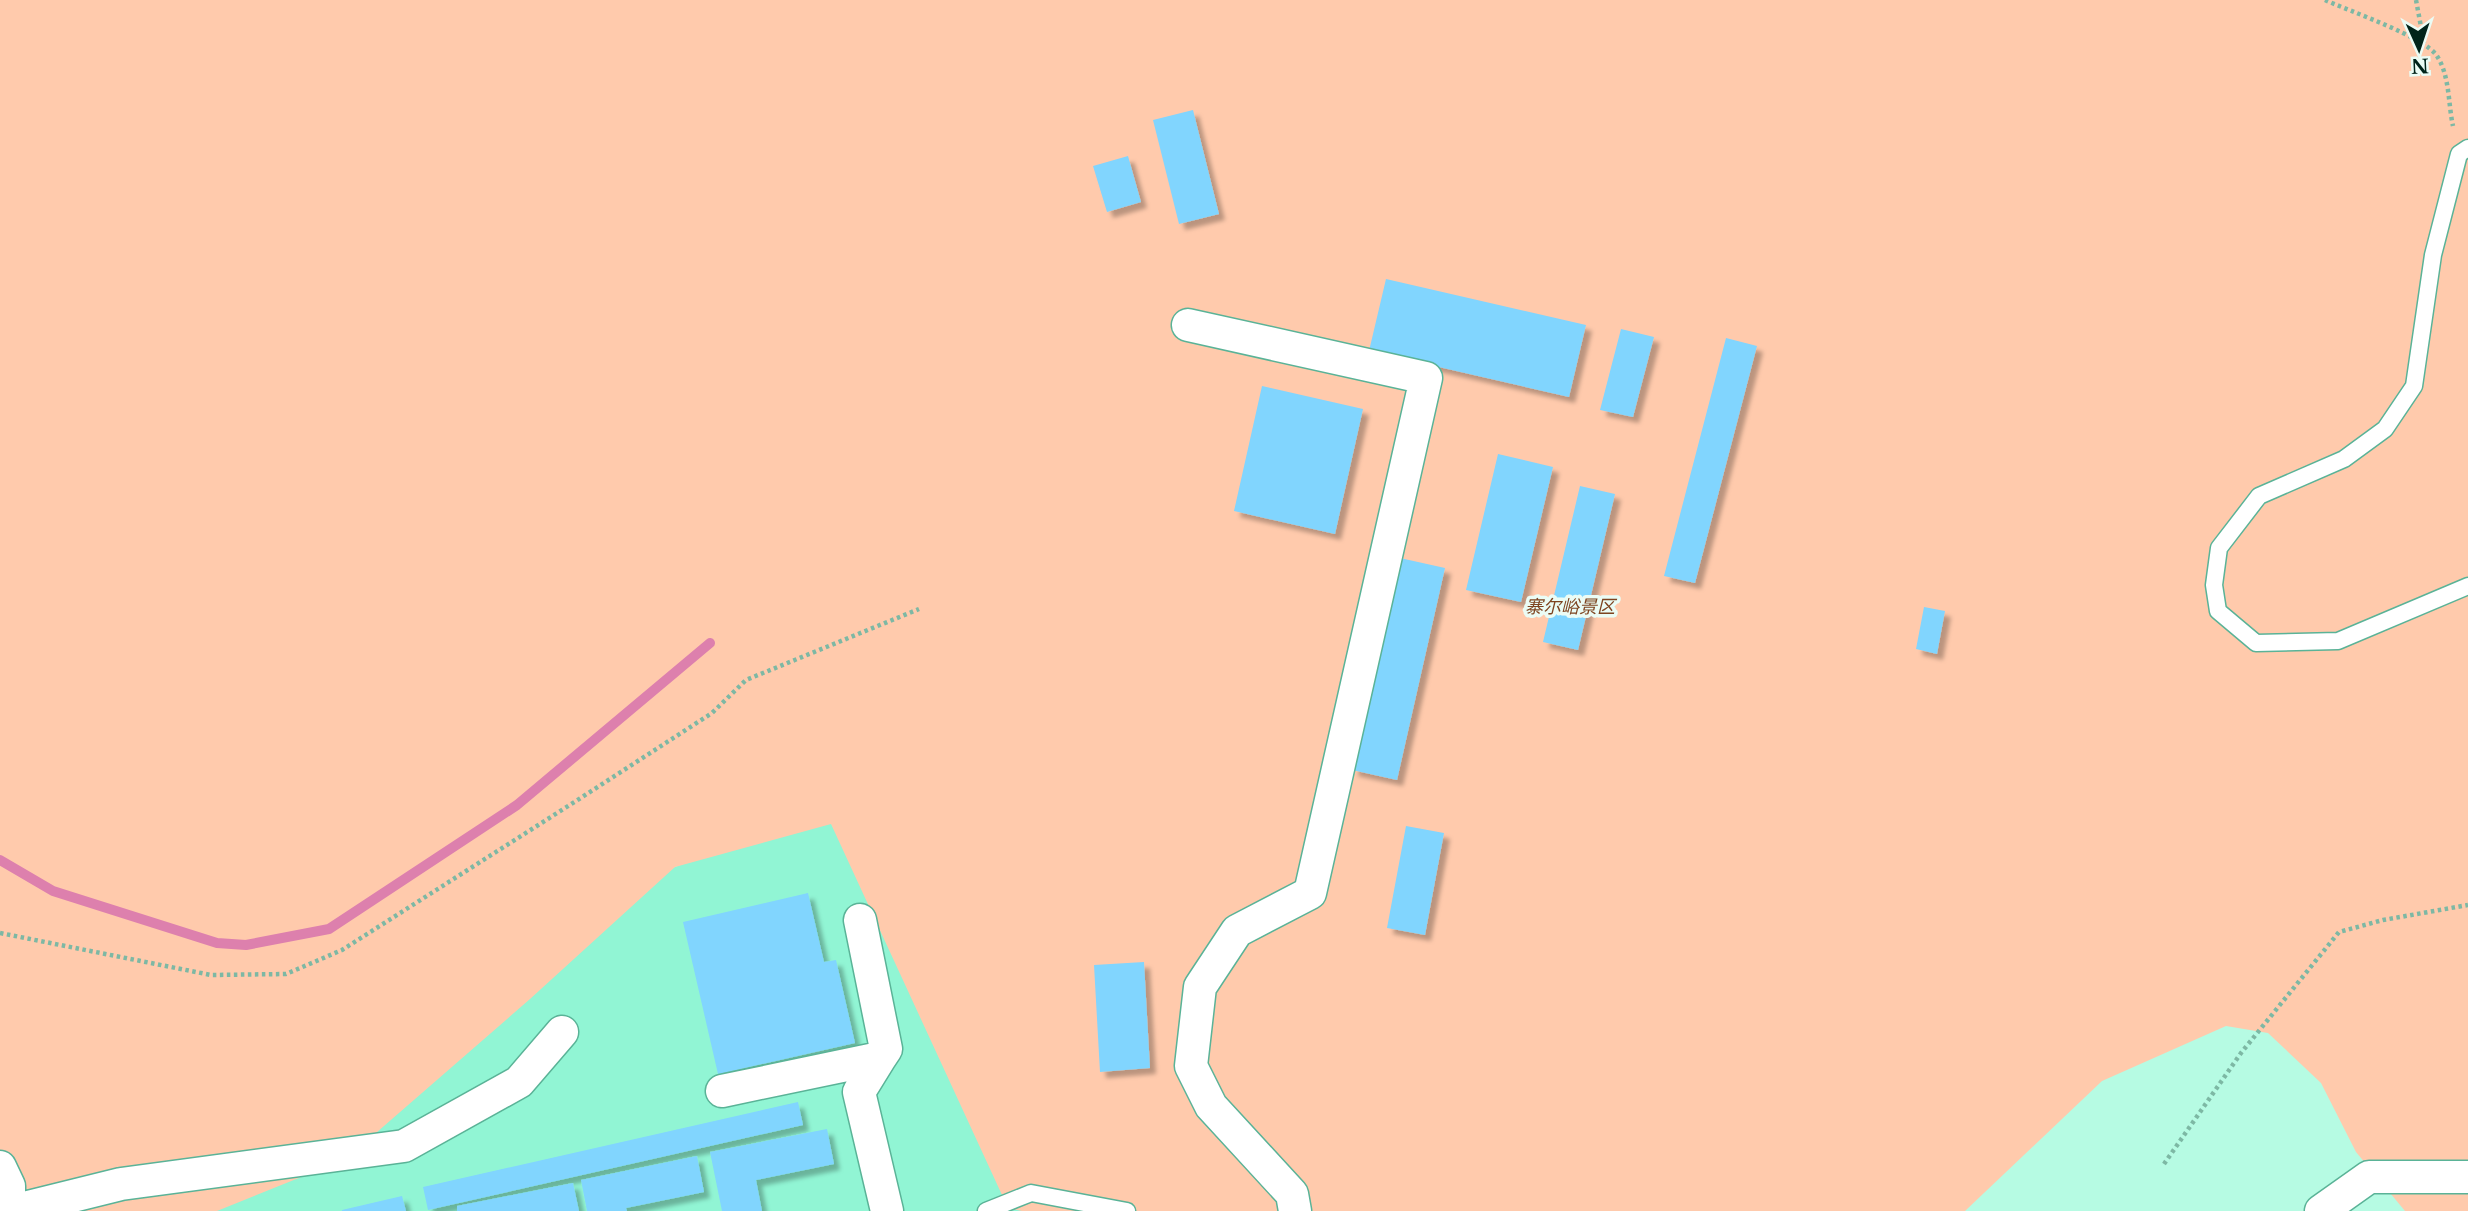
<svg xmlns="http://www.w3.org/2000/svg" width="2468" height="1211" viewBox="0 0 2468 1211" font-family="'Libre Baskerville','Noto Sans SC',serif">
  <defs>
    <filter id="shadow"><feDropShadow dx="6" dy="6" stdDeviation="2" flood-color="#0004"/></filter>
  </defs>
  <rect width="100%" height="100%" fill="#b6fbe3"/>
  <path fill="#91f5d4" d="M866 801 1177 1211H0V1050L672 868Z"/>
  <path fill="#ffcaac" d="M0 0H2468V1211H2405L2356 1152 2321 1083 2268 1033 2226 1026 2102 1081 1965 1211H1022L1008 1208 831 824 675 867 530 999 346 1159 217 1211H0Z"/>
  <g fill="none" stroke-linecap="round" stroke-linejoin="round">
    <path stroke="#dd80ad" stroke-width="10" d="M0 860 53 891 217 943 246 945 329 929 517 805 710 643"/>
  </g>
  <path fill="#81d5fe" filter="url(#shadow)" d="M1193 110 1219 214 1179 224 1153 120Z
    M1128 156 1141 202 1107 212 1093 166Z
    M1386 279 1586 325 1569 397 1369 351Z
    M1621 329 1654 337 1633 417 1600 410Z
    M1726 338 1757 346 1695 583 1664 576Z
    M1262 386 1363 409 1335 534 1234 511Z
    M1498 454 1553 467 1521 602 1466 590Z
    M1580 486 1615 494 1578 650 1543 642Z
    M1400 558 1445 568 1397 780 1352 770Z
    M1924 607 1945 611 1937 654 1916 649Z
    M1406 826 1444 833 1425 935 1387 928Z
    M808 893 824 962 836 960 855 1043 718 1074 683 922Z
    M1144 962 1150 1068 1100 1072 1094 965Z
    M798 1102 803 1125 428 1210 423 1187Z
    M827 1129 834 1164 756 1180 762 1211H722L710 1152Z
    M697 1156 704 1192 626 1208 627 1211H587L581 1180Z
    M573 1183 579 1211H457V1206Z
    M402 1196 406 1211H342V1210Z"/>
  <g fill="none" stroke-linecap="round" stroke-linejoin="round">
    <g stroke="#5ab397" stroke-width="19">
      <path id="service" d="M2468 148 2459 154 2433 255 2414 386 2385 429 2344 459 2259 496 2219 548 2214 585 2218 611 2256 643 2338 641 2468 586
        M986 1211 1031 1193 1127 1211"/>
    </g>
    <g stroke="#5ab397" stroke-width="35">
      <path id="minor" d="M1188 325 1426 378 1310 893 1237 931 1200 987 1191 1066 1211 1106 1292 1194 1295 1211
        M860 920 886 1049 880 1058
        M722 1091 880 1058 859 1092 887 1211
        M0 1167 9 1186V1211
        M12 1211 121 1184 404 1146 519 1082 562 1032
        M2321 1211 2369 1177H2468"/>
    </g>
    <path stroke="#7db8a4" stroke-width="4.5" stroke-dasharray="3.5 3.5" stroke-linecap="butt" d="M2325 0C2349 11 2425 37 2437 56 2450 76 2448 104 2453 126
      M2416 0 2424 43
      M0 933 211 975 286 974 342 950 576 801 712 713 746 680 919 609
      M2164 1164 2241 1053 2339 932 2383 920 2468 905"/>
    <use href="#service" stroke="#fff" stroke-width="16"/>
    <use href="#minor" stroke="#fff" stroke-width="32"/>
  </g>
  <g text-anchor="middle" stroke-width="7" stroke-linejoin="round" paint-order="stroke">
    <g font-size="18" font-style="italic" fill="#7e4420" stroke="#ebfcf5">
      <text x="1570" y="613">寨尔峪景区</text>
    </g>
  </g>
  <g transform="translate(2419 49) rotate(177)" stroke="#ebfcf5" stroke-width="5" paint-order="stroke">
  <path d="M0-5L12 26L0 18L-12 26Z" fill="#00241a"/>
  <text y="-10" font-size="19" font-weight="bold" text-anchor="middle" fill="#00241a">N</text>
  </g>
</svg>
